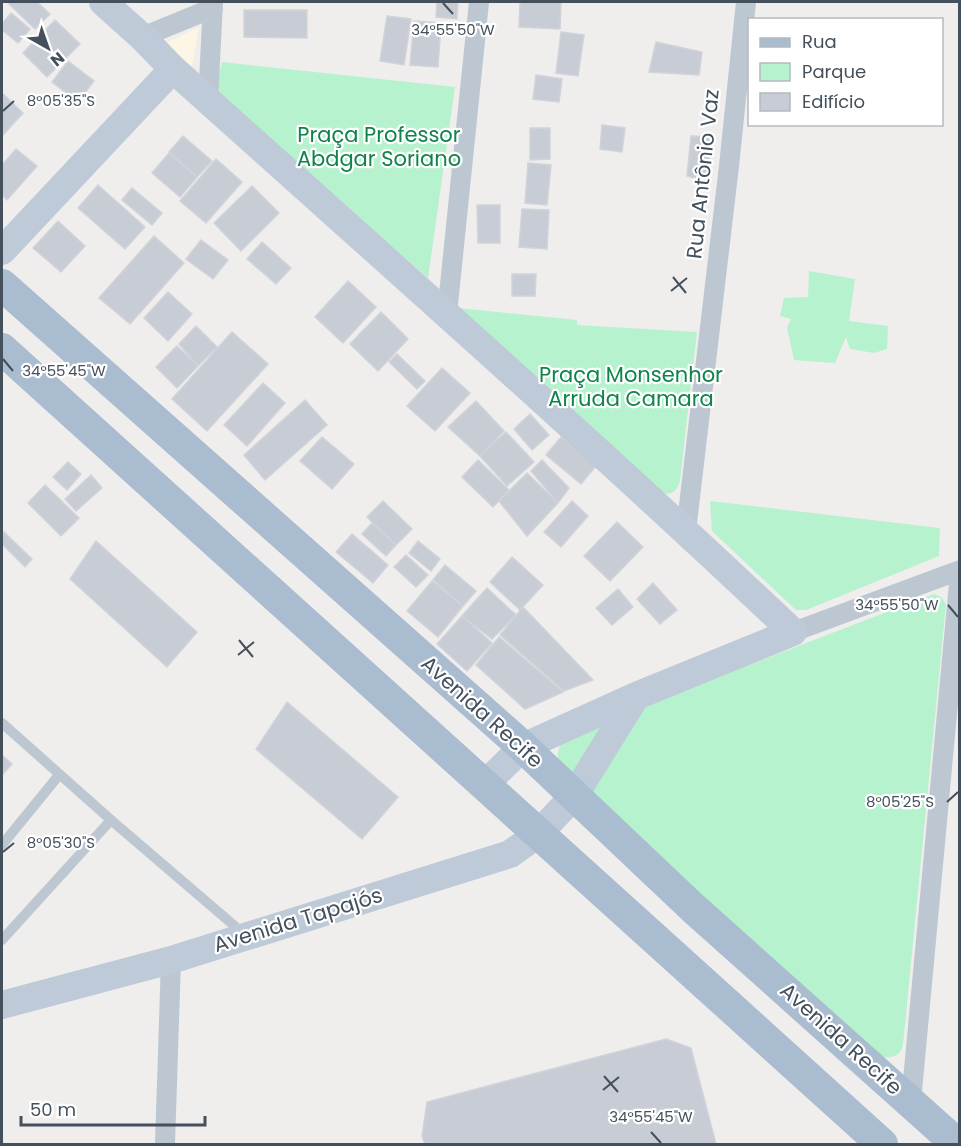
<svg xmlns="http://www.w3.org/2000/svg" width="961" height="1146" viewBox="0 0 961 1146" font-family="Poppins,sans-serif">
  <rect width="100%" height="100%" fill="#f0eded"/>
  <path fill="#fdf6e4" d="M199 27 192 65 186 66 162 45Z"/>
  <path fill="#b7f2cf" d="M222 62 455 87 428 278 214 92Z
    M809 271 855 279 849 321 888 326 887 349 874 353 850 349 846 337 835 363 794 360 787 328 791 319 780 316 784 298 808 297Z
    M458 308 577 320V325L697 332 680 481C677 490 674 494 664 494Z
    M710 501 940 528 939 556 806 610H796L712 531Z
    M935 594 941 597 946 604 903 1045C900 1056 894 1057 883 1058L593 798 560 765C557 757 557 752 561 744L689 688 931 595Z"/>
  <path fill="#c8ccd4" stroke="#d0d3da" stroke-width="1.5" d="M7 2H37L50 14 35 29Z
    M437 2H458L457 19 436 17Z
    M520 2H561L560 29 519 27Z
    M244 10H307V38L244 37Z
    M11 13 30 29 18 43 2 30V24Z
    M387 16 411 19 404 65 380 61Z
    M55 20 80 44 47 77 23 53Z
    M414 21 441 23 438 67 410 65Z
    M561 32 584 35 578 76 556 73Z
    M656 42 702 52 699 75 649 72Z
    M68 61 94 81 78 102 52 82Z
    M536 75 562 79 559 102 533 99Z
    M2 93 23 113 2 136Z
    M602 125 625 128 622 152 600 149Z
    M530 128H550V159L530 160Z
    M183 136 212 161 197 177 169 152Z
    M691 136 710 137 708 181 687 176Z
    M16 149 37 166 7 200 2 195V165Z
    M169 153 197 177 180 197 152 173Z
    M216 159 242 182 206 223 180 201Z
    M528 163 551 165 547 205 525 203Z
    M98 185 145 227 125 249 78 208Z
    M252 186 279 213 241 251 214 223Z
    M132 188 162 213 152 225 122 200Z
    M477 205H500V243H478Z
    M522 209 549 210 547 249 519 247Z
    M58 221 85 246 61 272 33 248Z
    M154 236 184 263 130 324 99 298Z
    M201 240 228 260 213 279 186 259Z
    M262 242 291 268 276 284 247 259Z
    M512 274H536L535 296H512Z
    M348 281 376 307 343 343 315 317Z
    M168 292 192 314 168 341 144 318Z
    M381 312 408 339 378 371 350 344Z
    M196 326 217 347 198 366 179 344Z
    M232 332 268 364 207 431 172 399Z
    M177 346 198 366 177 388 156 367Z
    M397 354 425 381 417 389 389 362Z
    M442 368 470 393 435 431 407 406Z
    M263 383 285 403 247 446 224 425Z
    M305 400 327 425 265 480 244 455Z
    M476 401 504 431 480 456 448 427Z
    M530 414 549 435 532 450 514 429Z
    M506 432 534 462 507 486 480 456Z
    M322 437 354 464 332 489 300 461Z
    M561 437 596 466 581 484 546 455Z
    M478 460 509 490 493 507 462 477Z
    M542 460 569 488 558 503 531 471Z
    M68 462 81 474 67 490 53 477Z
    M527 473 558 503 527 536 499 501Z
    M91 475 102 488 76 511 65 499Z
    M45 485 79 518 61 536 28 503Z
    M383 501 412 529 396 545 367 517Z
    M572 501 588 516 561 547 544 532Z
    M617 522 643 547 610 581 584 556Z
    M372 523 396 545 386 556 362 534Z
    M4 532 32 559 25 567 2 544V535Z
    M352 534 388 565 373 583 336 552Z
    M96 541 197 632 167 667 70 579Z
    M418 541 440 559 431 571 409 553Z
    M406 555 428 575 416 587 394 567Z
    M512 557 543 585 520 610 490 582Z
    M445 565 476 591 463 606 433 580Z
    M432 581 463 606 438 637 407 611Z
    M653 583 677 610 660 624 637 599Z
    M487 588 516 615 492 639 462 616Z
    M618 589 633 607 612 625 596 608Z
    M523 607 593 680 564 691 500 635Z
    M462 616 492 643 467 671 437 644Z
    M499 637 563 692 525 709 476 665Z
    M287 702 398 797 362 839 256 749Z
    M2 755 12 764 2 775Z
    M666 1039 691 1048 716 1144H425L422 1136 427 1102Z"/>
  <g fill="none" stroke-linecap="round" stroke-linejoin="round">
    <path stroke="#bcc7d1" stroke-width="10" d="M2 723 111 820 244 934
      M2 845 59 775
      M2 940 111 820"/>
    <path stroke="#bcc7d1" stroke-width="20" d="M142 37 213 8
      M208 101 213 2
      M447 314 479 2
      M686 531 729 166 746 2
      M793 632 960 570
      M911 1102 960 573
      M165 1144 171 960"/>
    <path stroke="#becad8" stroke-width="28" d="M103 2 142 37 173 69C381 256 590 440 793 632L636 696 523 747 484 785
      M2 251 173 69
      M2 1005 171 960 510 854 538 834 574 796 636 696"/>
    <path stroke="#aabccf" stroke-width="32" d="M2 285 523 747 692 907 957 1144
      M2 349 882 1144"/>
  </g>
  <path fill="none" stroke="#44505c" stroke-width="2" d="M443 3 453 14M3 111 14 101M673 277 686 293M671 291 687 278M3 359 13 371M948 605 958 617M239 640 253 657M238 655 254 642M947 802 958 792M3 852 14 843M604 1076 618 1092M603 1090 619 1077M651 1132 661 1143"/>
  <g text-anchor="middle" stroke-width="4.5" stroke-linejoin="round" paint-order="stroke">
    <g font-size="21" fill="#0f834b" stroke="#fff">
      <text x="379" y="142">Praça Professor<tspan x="379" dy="24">Abdgar Soriano</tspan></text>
      <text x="631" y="382">Praça Monsenhor<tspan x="631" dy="24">Arruda Camara</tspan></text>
    </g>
    <g font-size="21" fill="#44505c" stroke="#fff">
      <text transform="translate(703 174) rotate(-84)" y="7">Rua Antônio Vaz</text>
      <text transform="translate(482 712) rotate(42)" y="7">Avenida Recife</text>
      <text transform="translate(298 920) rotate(-17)" y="7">Avenida Tapajós</text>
      <text transform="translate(841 1039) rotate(42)" y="7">Avenida Recife</text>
    </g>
  </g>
  <g font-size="15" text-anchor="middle" fill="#44505c" stroke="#fff" stroke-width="4.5" stroke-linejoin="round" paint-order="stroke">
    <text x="453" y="35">34°55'50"W</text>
    <text x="61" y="106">8°05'35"S</text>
    <text x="64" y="376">34°55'45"W</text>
    <text x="897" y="610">34°55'50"W</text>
    <text x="900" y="807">8°05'25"S</text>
    <text x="61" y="848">8°05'30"S</text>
    <text x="651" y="1122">34°55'45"W</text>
  </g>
  <rect width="961" height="1146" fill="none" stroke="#44505c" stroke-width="6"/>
  <rect x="748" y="18" width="195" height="108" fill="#ffffff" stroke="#b4b9be" stroke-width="1.5"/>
  <rect x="760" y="38" width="30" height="9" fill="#aabccf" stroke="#b4b9be" stroke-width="1.5"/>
  <text x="802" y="48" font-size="18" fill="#44505c">Rua</text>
  <rect x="760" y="63" width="30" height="18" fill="#b7f2cf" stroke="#b4b9be" stroke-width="1.5"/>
  <text x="802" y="78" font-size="18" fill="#44505c">Parque</text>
  <rect x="760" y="93" width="30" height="18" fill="#c8ccd4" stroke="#b4b9be" stroke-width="1.5"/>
  <text x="802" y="108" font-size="18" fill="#44505c">Edifício</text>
  <g transform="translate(48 48) rotate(140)" stroke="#ffffff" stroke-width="4.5" paint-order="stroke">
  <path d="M0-4.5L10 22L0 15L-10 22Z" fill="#44505c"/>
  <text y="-9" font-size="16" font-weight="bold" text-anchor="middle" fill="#44505c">N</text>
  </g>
  <path d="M21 1116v9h184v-9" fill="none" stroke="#44505c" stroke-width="3"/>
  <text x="30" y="1116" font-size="18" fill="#44505c" stroke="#ffffff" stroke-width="4.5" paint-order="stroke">50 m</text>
</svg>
